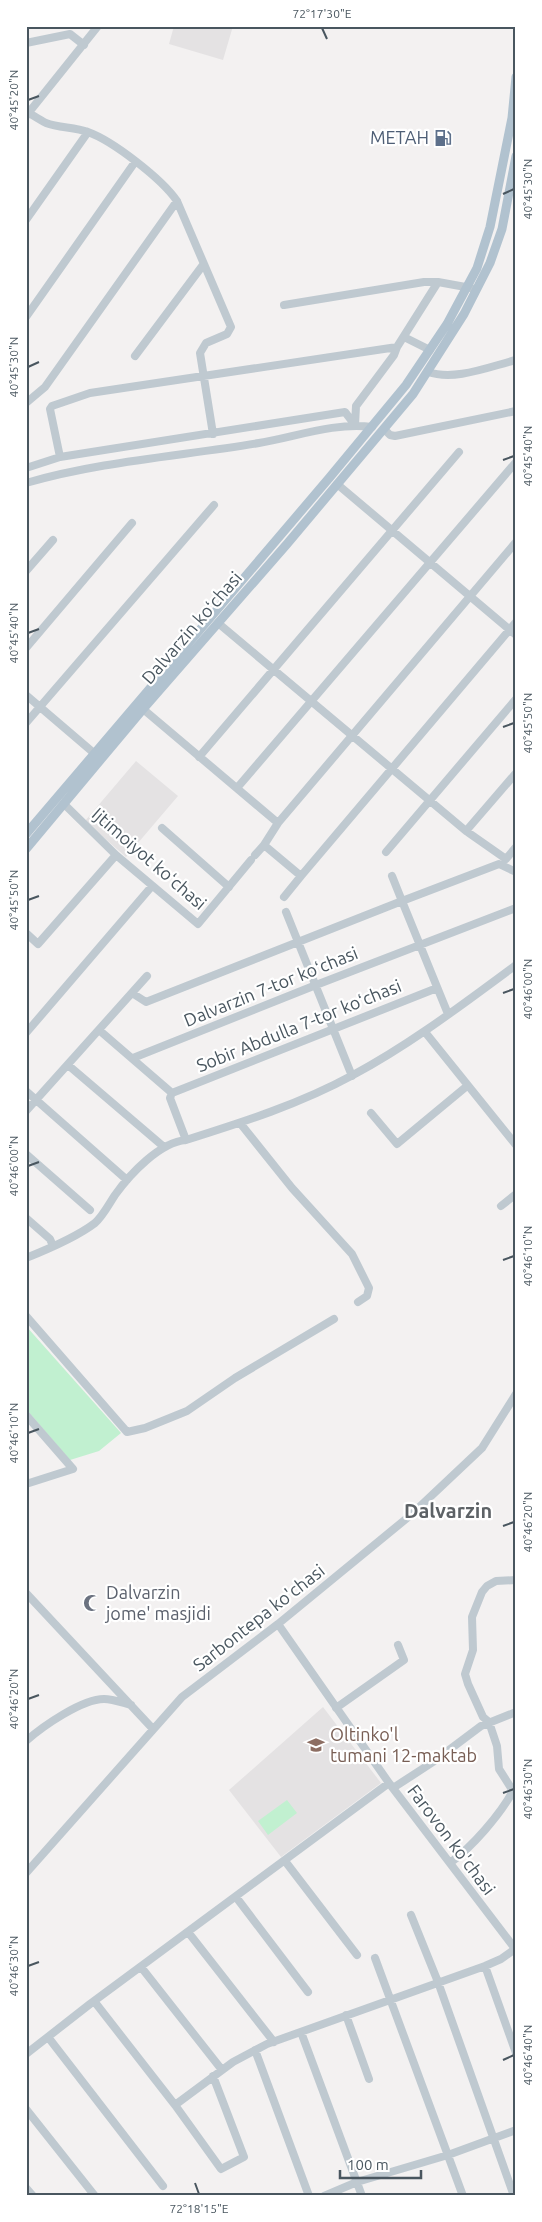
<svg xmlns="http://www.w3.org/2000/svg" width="542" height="2222" viewBox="0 0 542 2222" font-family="Ubuntu,sans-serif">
  <rect width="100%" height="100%" fill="#f3f1f1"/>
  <path fill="#e4e2e3" d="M174 26H233L223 60 169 44Z
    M136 761 178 796 126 857 85 821Z
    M323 1707 381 1783 281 1857 229 1790Z"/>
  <path fill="#c1f0d0" d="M26 1326 121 1433 99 1451 70 1460 26 1409Z
    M287 1800 297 1813 268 1835 258 1821Z"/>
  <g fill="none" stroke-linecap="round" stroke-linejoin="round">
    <path stroke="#bfc9d0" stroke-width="8" d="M26 43 70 34 84 45
      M29 113C34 116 40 120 46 123 59 128 74 127 88 132 113 141 162 179 177 201L231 327 227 334 206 343 200 353 213 434
      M26 116 98 26
      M26 220 88 132
      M284 305 424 282H438
      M26 317 135 162
      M404 337 430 350
      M397 347 438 282 471 288
      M135 356 203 265
      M428 372C455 381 488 367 516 360
      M26 403 45 387 177 201
      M384 429 390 435 395 436 516 411
      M60 457 50 409 52 406 90 393 397 347 394 355 356 406 355 425
      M26 468 60 457 345 412 355 425
      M26 483C102 461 182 456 259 443 295 437 335 422 372 427
      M337 484 516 635
      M516 542 278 823 264 845 301 876 516 622
      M26 571 53 540
      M218 623 466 831 506 859 516 847
      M26 648 132 523
      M26 695 95 754
      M143 709 278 823
      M26 723 214 505
      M199 757 459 452
      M237 788 516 462
      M64 804 116 855 198 924 251 860
      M162 828 229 887
      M466 831 516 773
      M386 852 516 699
      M255 855 264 845
      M284 897 301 876
      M286 912 352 1076
      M26 933 38 944 116 855
      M132 993 146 1002 402 901 392 876
      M448 1014 402 901 499 864 516 872
      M99 1030 172 1093 170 1098 186 1140
      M425 1032 516 1145
      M26 1033 152 886
      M133 1058 316 985 516 908
      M68 1065 164 1147
      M26 1091 127 1180
      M172 1093 437 988
      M26 1111 147 976
      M371 1113 397 1144 467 1086
      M240 1123 292 1188 352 1254 369 1288 367 1296 358 1302
      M26 1154 90 1210
      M501 1206 516 1194
      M26 1218 50 1239 53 1246
      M26 1258C46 1250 78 1236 95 1223 103 1216 109 1204 115 1195 130 1174 160 1142 186 1140 243 1122 300 1104 353 1075 411 1044 463 1004 516 965
      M26 1316 127 1432 145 1428 187 1411 235 1378 334 1319
      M26 1415 73 1469 26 1484
      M26 1593 153 1729
      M278 1624 389 1783 516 1950
      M336 1708 404 1660 398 1645
      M26 1741C43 1726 82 1699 104 1699 113 1699 123 1703 131 1705
      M393 1788 433 1762 481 1726 516 1712
      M285 1861 357 1955
      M450 1863C472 1847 500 1815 513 1791L499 1769 497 1746 489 1722 483 1717 468 1684 465 1674 473 1650 472 1617 482 1592 487 1586 496 1581 516 1580
      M26 1873 182 1697 278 1624 412 1514 482 1448 516 1394
      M236 1897 308 1992
      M411 1915 438 1982 514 2196
      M188 1932 274 2042
      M375 1958 463 2196
      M485 1966 516 2053
      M141 1967 222 2070
      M94 2001 175 2105 221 2169 244 2157 213 2076
      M346 2015 369 2079
      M301 2032 362 2196
      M48 2037 163 2186
      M255 2050 309 2196
      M26 2054 90 2004 389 1783
      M175 2105 233 2062 267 2044 485 1966 501 1959 515 1949
      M26 2109 95 2196
      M26 2188 33 2196
      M324 2196 357 2182 448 2155 516 2130"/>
    <path stroke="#b1c2cf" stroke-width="9" d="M26 834 330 477 406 385 447 324 477 268 490 227 512 118 516 77
      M26 849 143 709 287 544 413 394 464 314 490 263 502 229 516 156"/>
  </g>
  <path fill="none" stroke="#49565f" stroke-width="2" d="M322 28 327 39M28 100 39 96M503 194 514 189M28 367 39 362M503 460 514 456M28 633 39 629M503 727 514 723M28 900 39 896M503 993 514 989M28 1166 39 1162M503 1260 514 1256M28 1433 39 1429M503 1526 514 1522M28 1699 39 1695M503 1793 514 1789M28 1966 39 1962M503 2060 514 2055M195 2183 199 2194"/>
  <defs>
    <g id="fuel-bare" transform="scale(1.35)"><path d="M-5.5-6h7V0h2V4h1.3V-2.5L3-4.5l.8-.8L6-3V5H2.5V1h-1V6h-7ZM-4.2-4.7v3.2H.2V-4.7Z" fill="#5c6f8a" stroke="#fff" stroke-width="2.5" paint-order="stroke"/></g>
    <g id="mosque-bare" transform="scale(1.35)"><path d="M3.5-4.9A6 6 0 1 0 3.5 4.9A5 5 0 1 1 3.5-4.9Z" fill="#6b7280" stroke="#fff" stroke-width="2.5" paint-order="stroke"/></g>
    <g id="school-bare" transform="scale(1.35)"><path d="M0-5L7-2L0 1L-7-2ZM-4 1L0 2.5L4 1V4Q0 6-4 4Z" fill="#8d6e63" stroke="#fff" stroke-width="2.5" paint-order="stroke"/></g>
  </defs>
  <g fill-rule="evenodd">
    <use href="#fuel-bare" x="443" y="138"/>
    <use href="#mosque-bare" x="92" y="1603"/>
    <use href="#school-bare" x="316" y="1745"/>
  </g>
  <g text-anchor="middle" stroke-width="4.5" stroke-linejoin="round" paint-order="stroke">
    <g font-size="18" fill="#4e5e75" stroke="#fff" text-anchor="end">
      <text x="429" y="144">МЕТАН</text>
    </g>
    <g font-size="18" fill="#49565f" stroke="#fff">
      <text transform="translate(192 628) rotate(-49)" y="6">Dalvarzin koʻchasi</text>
      <text transform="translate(149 859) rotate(41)" y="6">Ijtimoiyot koʻchasi</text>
      <text transform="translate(271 987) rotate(-22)" y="6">Dalvarzin 7-tor koʻchasi</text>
      <text transform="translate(299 1026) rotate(-22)" y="6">Sobir Abdulla 7-tor koʻchasi</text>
      <text transform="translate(259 1618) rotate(-38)" y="6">Sarbontepa ko'chasi</text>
      <text transform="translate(451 1840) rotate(53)" y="6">Farovon ko'chasi</text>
    </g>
    <g font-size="18" fill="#5b616d" stroke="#fff" text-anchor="start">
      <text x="106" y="1599">Dalvarzin<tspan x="106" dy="21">jome' masjidi</tspan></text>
    </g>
    <g font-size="18" fill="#785e54" stroke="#fff" text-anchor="start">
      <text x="330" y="1741">Oltinko'l<tspan x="330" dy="21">tumani 12-maktab</tspan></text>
    </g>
    <g font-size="20" font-weight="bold" fill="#5d6266" stroke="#fff">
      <text x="448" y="1518">Dalvarzin</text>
    </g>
  </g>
  <rect width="542" height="2222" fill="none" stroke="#ffffff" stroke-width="55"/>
  <path d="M340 2170v8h81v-8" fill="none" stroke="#49565f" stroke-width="2.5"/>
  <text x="347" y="2170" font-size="15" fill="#49565f" stroke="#ffffff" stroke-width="4" paint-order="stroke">100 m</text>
  <rect x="28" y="28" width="486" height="2166" fill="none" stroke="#49565f" stroke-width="2"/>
  <g font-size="12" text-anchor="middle" fill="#49565f">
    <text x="322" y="18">72°17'30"E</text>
    <text transform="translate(14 100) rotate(-90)" y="4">40°45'20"N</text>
    <text transform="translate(528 189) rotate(-90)" y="4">40°45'30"N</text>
    <text transform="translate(14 367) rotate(-90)" y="4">40°45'30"N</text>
    <text transform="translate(528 456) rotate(-90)" y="4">40°45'40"N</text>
    <text transform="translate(14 633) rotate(-90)" y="4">40°45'40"N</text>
    <text transform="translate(528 723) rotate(-90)" y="4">40°45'50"N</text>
    <text transform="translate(14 900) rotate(-90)" y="4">40°45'50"N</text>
    <text transform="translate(528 989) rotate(-90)" y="4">40°46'00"N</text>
    <text transform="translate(14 1166) rotate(-90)" y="4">40°46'00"N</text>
    <text transform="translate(528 1256) rotate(-90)" y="4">40°46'10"N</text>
    <text transform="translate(14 1433) rotate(-90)" y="4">40°46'10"N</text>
    <text transform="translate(528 1522) rotate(-90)" y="4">40°46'20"N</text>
    <text transform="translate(14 1699) rotate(-90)" y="4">40°46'20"N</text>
    <text transform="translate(528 1789) rotate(-90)" y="4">40°46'30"N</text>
    <text transform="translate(14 1966) rotate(-90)" y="4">40°46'30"N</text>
    <text transform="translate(528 2055) rotate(-90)" y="4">40°46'40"N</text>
    <text x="199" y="2213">72°18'15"E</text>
  </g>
</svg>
